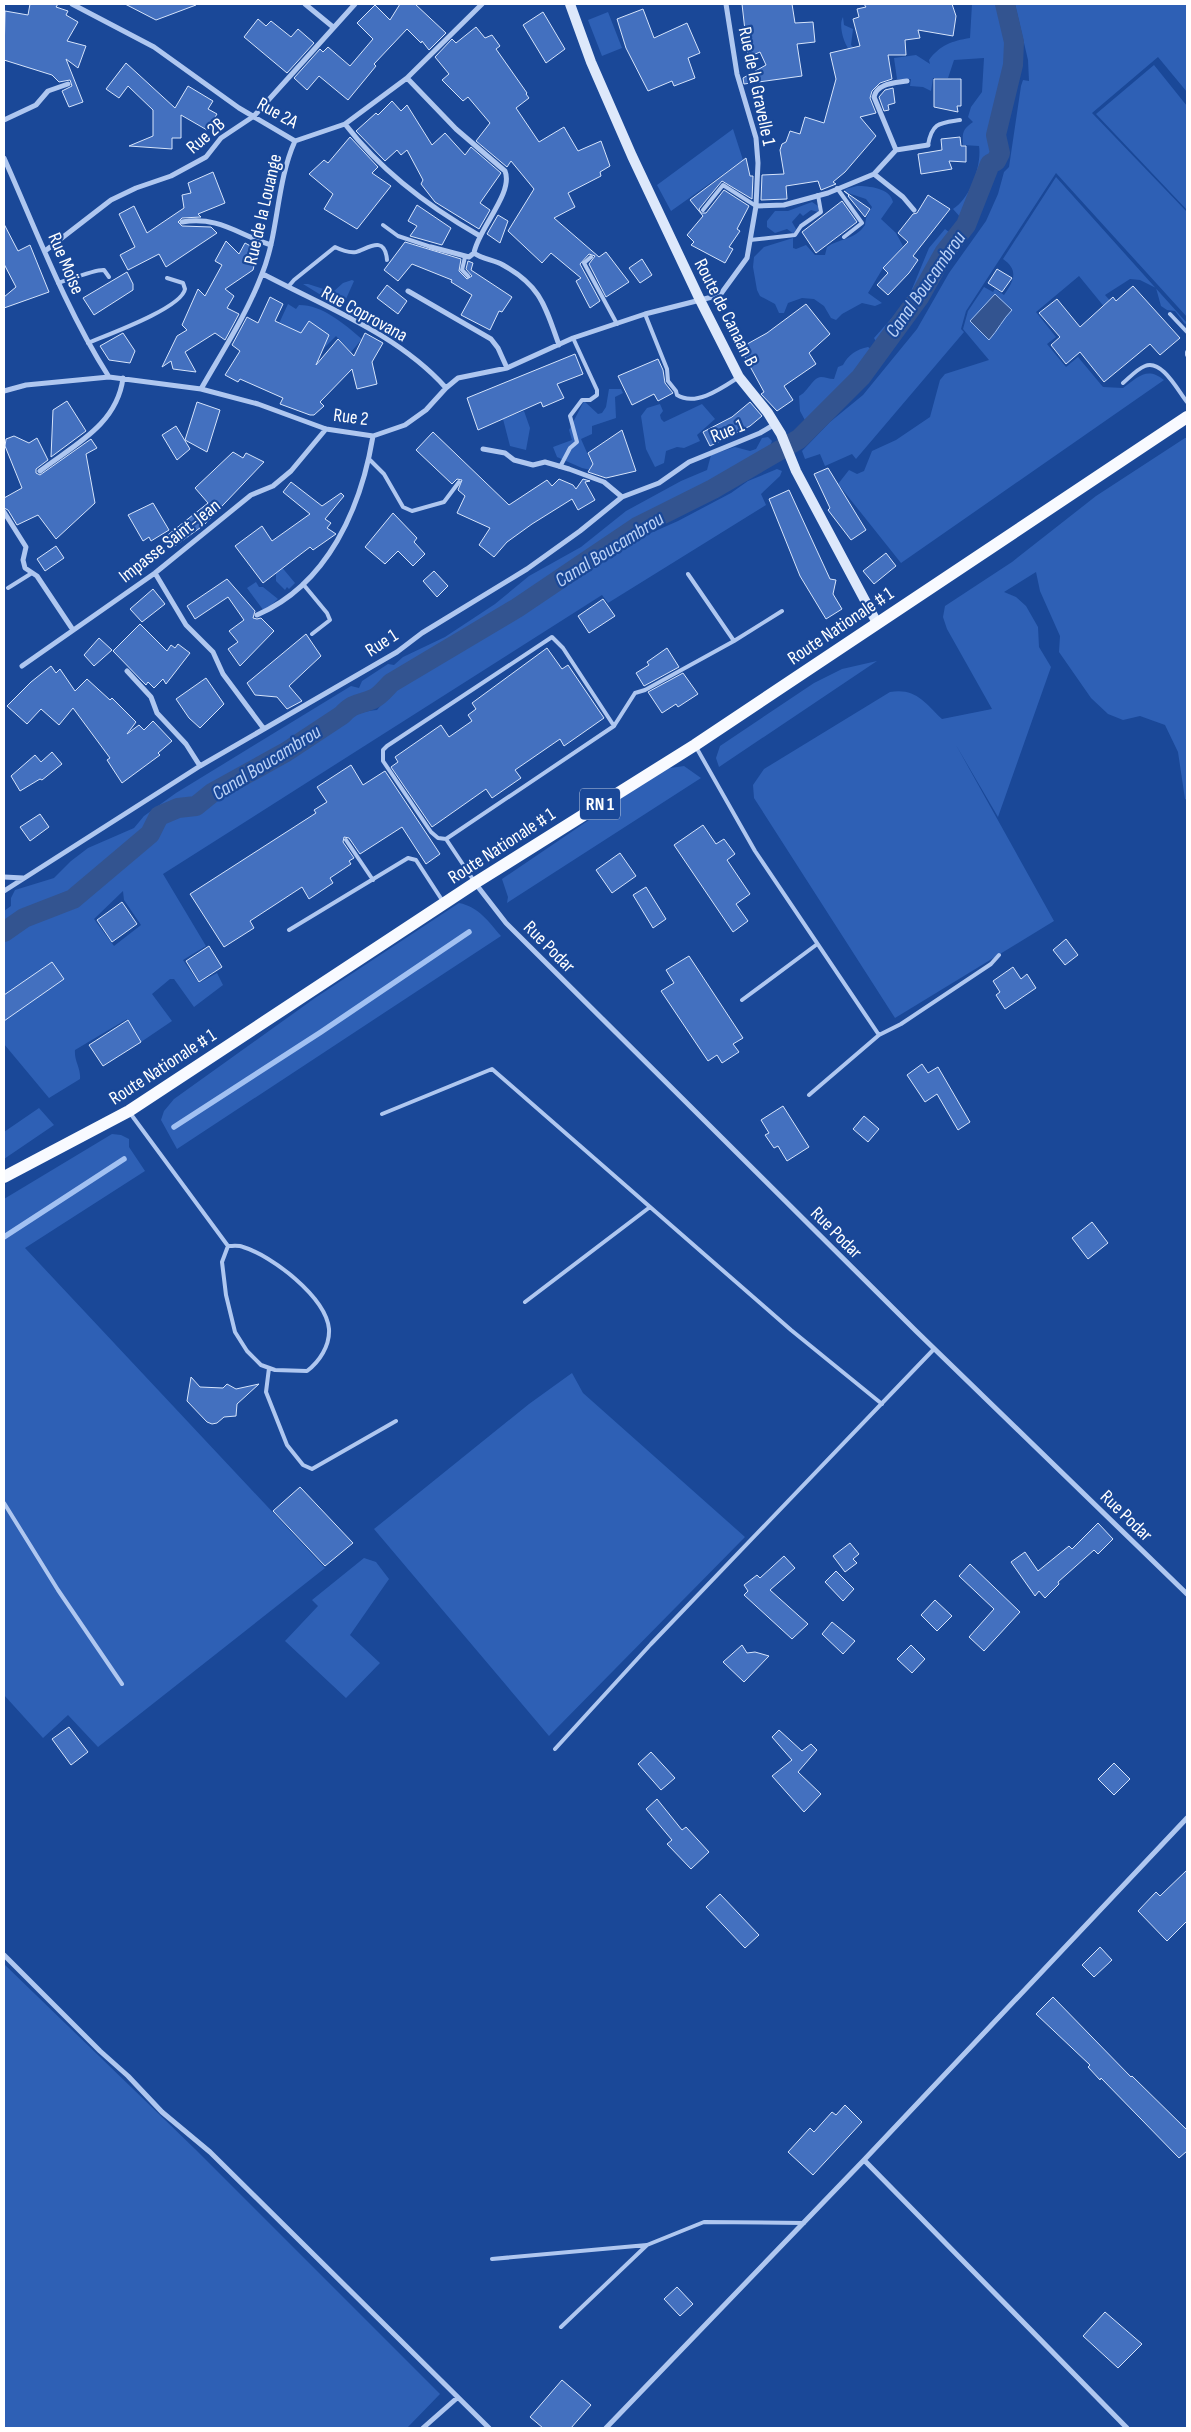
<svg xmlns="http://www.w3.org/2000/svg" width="1191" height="2432" viewBox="0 0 1191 2432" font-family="'Sofia Sans Condensed',sans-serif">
  <rect width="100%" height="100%" fill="#1a4898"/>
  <path fill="#2e60b5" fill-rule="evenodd" d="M972 4H1005L1010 27 999 112C989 129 997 132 998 148 998 161 969 231 959 235L954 228 961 218 953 209C970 199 982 165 979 146L963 145C962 132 963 129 973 122L968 117 971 107 982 92 984 58 954 60 948 78H933L931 91 923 87 910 86 911 79H897L894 58 916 55 930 64 929 60C940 45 952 41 970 38Z
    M1015 4H1187V92L1158 57 1092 113 1187 212V317L1056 173 966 311 961 329 964 332 856 459 852 454 825 466 820 454 805 459 802 451 830 422 863 395 917 329 949 273 986 221 998 194 1004 172 1009 167 1021 86 1023 80 1029 81 1028 60Z
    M608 12 622 48 602 56 588 20Z
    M843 17 844 25 853 29 851 45 854 48 887 45 890 60 872 65C866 61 856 57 851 52 844 45 838 25 843 17Z
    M1154 65 1187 106V210L1096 114Z
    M733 129 743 160 671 211 657 185Z
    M1056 177 1187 323 1185 324 1175 311 1167 310 1161 306 1156 288 1140 280 1130 279 1105 295 1141 335 1133 342 1079 276 1036 312 1056 337 1047 344 1066 367 1078 357 1103 387 1123 388C1138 377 1147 366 1164 380L901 563 838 484 849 470 857 474 864 471 872 451 896 440 930 417 940 380 945 374 989 360 963 329 968 311 984 287 993 292 995 289 1004 295C1014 281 1019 270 1003 259Z
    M857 186C869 186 890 188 893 202L881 219 896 233 903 246 883 268 868 293 882 303 875 306 862 303 842 314 836 320 831 318 824 306 814 299 802 298 788 303 784 313H779L775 304 760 296 757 290 753 267 754 257 764 247 793 238V248L796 249 806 245 815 255H825L827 247C840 238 855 240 865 225L866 218 872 207 866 199 845 192 846 189Z
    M812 202 818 206V212L811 210 803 216 800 213 792 222 796 229 794 234 787 229 775 233 767 227V221L775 211H788Z
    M945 229 958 239 957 244C935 280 916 320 887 350L878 345 874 338 907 301 929 248Z
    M352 280 354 281 342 308 303 284H308L333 292 343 283Z
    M288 304 296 309 299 305C323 305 344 324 362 339L351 352 336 336 317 355 275 332Z
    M868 347 876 352 881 360 863 384 822 418 806 436 800 438 807 424 800 411 799 396C807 393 813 377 821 377 825 377 829 379 834 379L838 367 843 365C848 355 857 349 868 347Z
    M609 389H621L623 393 615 397 616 418 592 426V434L581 439 595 471 582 468 557 457 553 447 572 440 569 430 584 401 598 414 602 413 606 407Z
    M660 404 663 411 660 415 661 419 664 422 702 404 715 419 697 435 700 441 684 448 677 447 666 451 664 463 655 467 646 449 641 416 647 408Z
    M524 411 530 428 526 450 510 446 503 419Z
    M768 437 772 441 770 446 749 463 660 510 532 589 514 606 397 675 381 686 372 696 345 706 325 722 259 762 234 772 189 804H179L163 810 152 821 148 830 73 896 22 914 4 926V911L11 906V898L15 890 54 878 71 861 88 848 134 828 144 816 176 793 351 686 359 688 362 681 388 664 394 665 403 657 445 637 495 604 529 576 581 547 626 511 681 481 707 470 711 455 735 447 750 451 756 449 762 438Z
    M1185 438H1187V800L1185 799 1178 752 1165 725 1140 716 1123 720 1108 714 1091 698 1059 652 1060 636 1040 591 1036 572 1004 592 1016 597 1026 606 1038 627 1039 647 1051 667 998 817 956 745 1054 921 895 1018 754 798 753 785 764 769 890 692C916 688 924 702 942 719L992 709 947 629 943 617 945 606 1012 562 1096 496Z
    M777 469 782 471 780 476 761 494 766 505 608 603 602 595 163 874 206 946 183 960 199 983 217 973 223 985 194 1007 174 979H170L152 994 172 1021 141 1042 127 1019 75 1050C74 1061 81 1068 80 1079L49 1098 4 1044V934L24 921 75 900 159 831C171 811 194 813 214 801 226 794 237 784 249 777 270 763 294 752 315 739 335 726 352 712 377 710L400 683 601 563 635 540 678 521 731 493 748 481ZM123 891 124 900 141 925 114 946 94 919Z
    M280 565 295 583 289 589 287 587 285 590 276 581V571Z
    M256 582 259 587H263L278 599 264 611 247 588Z
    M877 661 719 767 716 758 720 746 814 683 842 669Z
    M684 766 701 778 507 903 508 897 502 879 664 769Z
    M459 903C479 907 488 921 501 936L177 1149 161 1120 164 1111 174 1099 315 998Z
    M39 1108 54 1125 4 1159V1132Z
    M112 1134 121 1135 129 1139V1147L145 1171 25 1248 325 1568 98 1747 68 1715 43 1738 4 1695V1199Z
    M572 1373 583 1393 745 1537 549 1736 374 1529 529 1404Z
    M364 1558 376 1562 389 1579 350 1635 380 1663 346 1698 285 1641 318 1606 312 1600Z
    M4 1964 195 2149 440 2394 407 2428H4Z"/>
  <path fill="#335490" stroke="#a2c1f2" d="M995 294 1012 310C1003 319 998 330 989 340L970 321Z"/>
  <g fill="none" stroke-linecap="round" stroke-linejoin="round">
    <path stroke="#a2c1f2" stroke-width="5.5" d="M174 1127 321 1032 469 932
      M4 1237 124 1159"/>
    <path stroke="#335490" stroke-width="20" d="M4 932 24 918 73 899 150 834 159 816 178 808 196 806 212 793 286 752 342 715C354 702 359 705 373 699 380 696 386 688 391 683L517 608 637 527 713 489 799 439 861 377 920 296 944 253 966 225 990 164 996 161 1000 153 996 135 1013 65 1014 42 1005 4"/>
  </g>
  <path fill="#4370bf" stroke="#d6e4fb" d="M30 4H58L56 7 68 11 66 15 78 22 67 41 86 46 78 68 66 59 83 102 69 107 62 91 72 86 70 80 59 82 52 75 4 60 5 11 28 15Z
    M125 4H195L196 5 156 20Z
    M400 4H415L446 33 429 50 422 41 421 43 407 29 374 64 376 66 348 100 319 76 307 90 294 78 320 49 323 52 328 47 350 66 373 39 357 23 375 5 390 20Z
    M742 4H792L795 23 813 22 815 42 797 44 802 76 744 84 743 78 766 65 760 52 748 57Z
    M864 4H952L956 16 953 36 918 30 920 38 905 40 906 55H888L892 79 880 83 872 91 870 98 876 113 860 117 876 136 845 172 833 182 836 184 821 190 818 181 786 186 787 199 761 200 762 175 784 174 780 150 782 144 786 142 790 131 800 134 805 117 824 123 836 79 830 53 860 46 853 19 859 17 857 9 866 7Z
    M643 9 654 38 687 23 700 53 688 58 695 78 674 86 672 81 648 91 626 48 617 19Z
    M543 12 565 49 546 63 523 25Z
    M258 19 266 26 271 21 291 37 298 29 314 43 287 73 244 37Z
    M476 27 485 38 492 35 500 46 496 49 527 93 526 94 529 98 516 108 539 142 564 127 578 151 601 141 610 166 600 172 601 176 568 193 575 207 554 218 599 257 606 252 629 282 606 297 589 264 595 256 589 254 580 264 600 301 590 308 576 281 581 278 551 253 542 263 508 231 534 189 511 161 507 167 476 141 490 123 468 97 463 101 442 80 449 74 435 57 452 39 456 43Z
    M126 63 175 108 188 86 213 101 208 109 217 114 207 130 181 115V138H172V149L129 146 153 136V110L128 86 119 98 106 89Z
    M934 79H961V106H957L958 112 934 107Z
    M893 88 895 103 888 105 889 110 884 111 879 97 885 90Z
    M392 101 401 111 407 105 432 145 445 133 465 155 471 147 501 173 480 203 490 210 479 229 435 202 421 184 423 180 407 150 401 155 397 150 385 161 356 131 376 113 378 115Z
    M350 137 378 167 372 173 391 186 357 229 324 209 333 194 309 174 324 160 328 163Z
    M960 137 961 146H966V162L949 161 952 169 921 174 918 154 942 150 941 139Z
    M746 158 750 176H753L752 199 722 181 699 209 701 213H706L724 190 749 206 737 229 740 231 729 247 733 249 725 263 691 245 694 242 687 235 703 216 690 200Z
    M213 172 225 203 198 214 201 217 182 218 178 222 182 226 211 227 217 233 166 267 159 254 128 270 120 255 135 247 119 214 134 206 147 233 184 208 182 195 191 193 188 183Z
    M844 191 870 209 865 217 848 196 849 195Z
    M928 195 950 209 913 256 918 260 909 273 888 295 877 285 888 273 883 268 908 242 898 233 913 214 917 213Z
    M842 201 857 222 816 253 802 232Z
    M417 205 451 228 442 245 410 236 417 226 408 221Z
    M498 215 508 221 500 243 487 234Z
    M4 224 18 251 30 245 49 292 4 308V297L16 287 4 264Z
    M226 241 239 254 245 243 258 250 253 270 225 289 234 296 227 308 239 314 225 340 215 333 185 352 196 372 173 369 171 361 162 367 177 336 187 330 182 325 198 289 205 296 222 265 215 261Z
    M405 242 461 259 459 271 467 279 472 276 466 269 468 261 473 263 471 270 512 297 502 312 499 311 490 330 461 315 472 295 451 282 452 280 412 264 398 281 384 270Z
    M642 259 652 275 640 283 629 268Z
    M997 269 1012 278 1002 292 988 283Z
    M127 272 133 284V290L94 315 83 298Z
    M387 285 407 301 398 314 377 298Z
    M1133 286 1180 338 1160 355 1150 344 1104 382 1080 352 1066 364 1051 345 1060 337 1039 313 1057 299 1080 327 1113 297 1116 301Z
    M270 297 283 304 275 321 301 333 309 321 329 335 316 365 338 339 354 356 365 333 383 343 372 362 377 384 357 389 352 369 320 402 324 406 314 415H310L280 404 283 398 240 379 238 382 225 375 240 351 232 345 247 317 258 323Z
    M806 304 830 334 809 353 816 364 784 386 793 400 777 411 761 394 764 392 740 348 767 333Z
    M123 333 135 351 130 363 109 360 100 346Z
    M575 354 583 374 557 384 564 398 543 407 541 402 478 430 467 398Z
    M658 359 663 370 665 383 673 393 658 401 654 394 632 405 618 376Z
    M67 401 86 431 51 457 53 410Z
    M197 402 220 410 207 452 185 440Z
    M750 402 762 416 750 426 710 446 703 432 732 417Z
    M176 426 190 449 177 460 162 435Z
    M622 430 636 471 606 478 588 472 593 464 588 453Z
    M433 432 509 505 547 480 552 486 559 479 573 485 576 489 583 479 590 481 585 482 595 500 578 510 572 499 532 524 507 542 494 557 479 545 490 528 457 513 465 496 458 490 462 480 457 479 452 484 416 450Z
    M14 436 29 443 37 438 48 460 36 469V473L40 475 91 439 97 448 86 454 95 503 56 539 38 515 17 525 8 510 4 508V498L22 488 5 446 6 439Z
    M233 452 243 458 246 453 264 462 204 525 172 548 164 538 208 503 195 488Z
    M828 468 866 530 851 540 828 510 830 508 814 474Z
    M291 482 322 506 341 493 344 496 325 519 331 523 327 528 336 534 313 550 310 547 263 583 235 546 262 526 272 541 310 514 283 492Z
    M789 490 830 579 836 580 833 594 842 609 826 619 800 576 769 499Z
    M153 503 169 530 151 541 149 537 143 541 128 515Z
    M393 513 417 538 414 542 425 554 413 566 398 551 385 564 365 547Z
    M56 546 64 558 45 571 37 559Z
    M886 553 896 566 874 584 863 571Z
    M434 571 448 586 437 597 423 581Z
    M227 579 255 611 253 618 257 619 261 618 274 631 240 666 228 649 238 642 229 631 244 620 228 597 195 619 187 606Z
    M153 589 165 604 142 622 130 609Z
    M603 599 615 616 589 633 578 616Z
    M140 624 167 651 171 645 175 648 178 644 190 653 166 684 163 679 154 688 148 682 146 685 113 651Z
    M306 634 321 656 289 686 302 701 287 709 277 697 255 695 247 683Z
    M99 638 112 650 94 666 84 655Z
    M547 648 562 669 568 665 604 718 564 746 560 739 515 770 521 778 492 798 486 789 432 827 391 767 398 762 395 757 441 725 449 737 472 721 468 715 476 709 472 703Z
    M667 648 679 667 644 686 636 673 649 665 647 662Z
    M51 666 56 673 60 669 75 691 87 679 110 700 112 698 136 722 127 734 139 725 144 730 153 721 172 741 158 753 160 755 122 783 107 760 110 758 73 708 59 725 41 709 27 724 7 706 31 682Z
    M683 673 698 694 678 707 676 704 662 713 648 692Z
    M206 678 224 704 200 728 189 718 176 699Z
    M52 752 62 764 42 780 40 779 20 791 11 776 35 755 41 762Z
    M351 765 363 785 385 771 440 854 426 864 402 827 360 854 349 838 344 837 343 842 354 858 349 861 351 864 330 878 333 883 309 899 302 887 250 921 254 928 224 947 190 894 316 813 314 810 327 802 317 787Z
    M40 814 49 827 30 841 20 827Z
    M703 825 716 844 724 839 735 854 727 860 750 894 736 904 748 921 733 932 674 845Z
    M620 853 636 876 612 893 596 870Z
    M646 887 666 919 653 928 633 895Z
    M122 902 137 924 112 942 97 920Z
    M1066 939 1078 955 1065 965 1053 950Z
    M209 946 222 967 199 982 186 961Z
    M689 956 743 1038 733 1044 739 1052 722 1063 717 1055 708 1061 661 991 674 983 666 970Z
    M52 962 64 979 4 1021V995Z
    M1013 967 1021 979 1027 974 1036 988 1005 1009 996 995 1000 992 993 981Z
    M128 1020 141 1042 103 1066 89 1045Z
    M922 1064 928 1073 938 1067 970 1122 958 1130 937 1094 925 1102 907 1075Z
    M783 1106 809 1147 787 1161 778 1146 774 1148 765 1135 769 1133 761 1120Z
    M864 1116 879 1129 868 1142 853 1129Z
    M1092 1222 1108 1243 1088 1259 1072 1238Z
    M191 1377 200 1387 223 1388 227 1384 236 1389 259 1384 237 1404 236 1416 224 1417 217 1423 212 1424 207 1422 187 1401Z
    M300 1487 353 1543 325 1566 273 1511Z
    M1098 1523 1113 1539 1098 1554 1094 1550 1058 1582 1059 1584 1045 1598 1039 1591 1035 1596 1011 1562 1025 1552 1038 1571 1069 1546 1072 1549Z
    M850 1543 859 1554 853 1559 857 1563 845 1572 833 1556Z
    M784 1556 795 1568 770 1590 808 1624 792 1639 744 1595 748 1591 744 1585 757 1575 760 1578Z
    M970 1564 1020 1612 984 1651 969 1637 994 1609 959 1576Z
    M836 1571 854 1589 843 1601 825 1582Z
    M935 1600 952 1616 937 1631 921 1615Z
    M832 1622 855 1641 843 1654 822 1634Z
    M742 1645 747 1653 755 1652 769 1656 744 1682 723 1662Z
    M911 1645 925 1659 912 1673 897 1659Z
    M69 1727 88 1752 71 1765 52 1739Z
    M779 1730 802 1751 811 1744 817 1750 798 1772 821 1794 804 1812 772 1776 792 1760 772 1737Z
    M651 1752 675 1778 661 1790 638 1764Z
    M1114 1763 1130 1779 1114 1795 1098 1779Z
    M657 1799 682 1830 686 1827 709 1852 691 1869 667 1844 672 1840 646 1809Z
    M1187 1870V1921L1167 1941 1138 1911 1156 1892 1160 1896Z
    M720 1894 759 1935 745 1948 706 1907Z
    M1100 1947 1112 1960 1094 1977 1082 1965Z
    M1053 1997 1131 2077 1132 2076 1187 2130V2151L1179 2158 1101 2078 1100 2080 1088 2067 1090 2065 1036 2014Z
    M845 2105 862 2122 813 2175 788 2152 810 2128 814 2132 832 2112 836 2115Z
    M677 2287 693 2304 680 2316 664 2299Z
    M1105 2312 1142 2344 1118 2368 1083 2336Z
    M562 2380 591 2405 571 2428H543L530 2417Z"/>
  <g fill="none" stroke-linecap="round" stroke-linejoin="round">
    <path stroke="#afc7f0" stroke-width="4" d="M928 145C932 122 940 123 960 120
      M837 188 862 223 844 237
      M703 210 723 185 756 206
      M383 225 398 236 431 247
      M750 240 795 235 801 226 821 212 818 195
      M465 257 462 270 468 276
      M591 257 584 263 617 324
      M58 283C68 280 96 269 104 270L109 277
      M288 287 294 280 335 247C341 250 349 253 356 252 367 249 385 234 387 260
      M645 314 667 369 668 381 676 391 677 395C696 407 722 388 739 377
      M1170 314 1187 332
      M88 343C107 335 182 308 185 289L183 283 167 278
      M1187 352V355
      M1123 383C1129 378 1137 369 1145 366 1162 359 1178 391 1187 402
      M370 460 384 474 403 507 412 511 444 502 459 482
      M560 467 570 448 577 442 570 416 582 400H590L597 395V390L573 338
      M688 574 734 641
      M303 584 327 613 330 620 312 634
      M8 588 32 573
      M696 747 755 851 879 1035 809 1095
      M446 839 438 838 431 832 383 761V750L387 746 552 637 563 648 614 726
      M346 840 373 880
      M474 881 446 839 614 726 635 693 645 690 734 641 782 611
      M289 930 408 858 416 860 442 900
      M742 1000 816 945
      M879 1035 901 1024 991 964 999 955
      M130 1113 228 1246
      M382 1114 492 1069 791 1330 882 1404
      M228 1246C233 1246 239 1245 243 1247 271 1255 326 1297 329 1329 330 1346 319 1362 307 1371L275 1370 261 1365 247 1351 235 1332 226 1295 222 1262Z
      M525 1302 650 1207
      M269 1368 266 1392 287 1445 303 1465 312 1469 396 1421
      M4 1503 58 1590 122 1684
      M555 1749 651 1644 934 1349
      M492 2259 647 2245
      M561 2327 647 2245 704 2222 804 2223"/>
    <path stroke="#afc7f0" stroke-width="5" d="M72 4 154 47 239 108 295 141 345 124 407 78 482 4
      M305 4 333 27
      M407 78 456 129 505 171C514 193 478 229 474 253 482 259 494 260 503 265 541 286 545 306 559 345
      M4 120 36 105 48 91 68 84
      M345 124C381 171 429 207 480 236
      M896 150 874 97C877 83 895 83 907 81
      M4 158C37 232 65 308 109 377
      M874 174 903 197 914 210
      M756 206 784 205 828 193 874 174 896 150 928 145
      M182 222C219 216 237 234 271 245
      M431 247 469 257 474 253
      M45 251 111 200 136 188 171 176 206 157 221 138 254 116 355 4
      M263 274C325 307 398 334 446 388
      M408 291 491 339 498 348 507 368
      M201 389C222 352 247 314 262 274 279 232 276 183 295 141
      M4 391 26 385 109 377 201 389 258 404 326 429 373 436 405 425 426 410 446 388 458 378 507 368 573 338 645 314 720 295 747 258 756 206 758 163 756 138 737 74 726 4
      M483 449 505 453 514 460 533 465 545 462 569 469 604 482 622 497
      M40 471C74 445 117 425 123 378
      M4 512 26 547 23 560 25 568 37 576 73 630
      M155 573 186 625 213 652 223 674 264 729
      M257 615C328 584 361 508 373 436
      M22 666 155 573 251 495 273 486 291 471 326 429
      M127 671 151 697 157 713 186 744 200 766
      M4 877 23 878
      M475 883 506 923 916 1331 1187 1594
      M4 891 200 766 397 652 422 633 527 569 580 531 622 497 659 483 689 462 760 433 775 424
      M4 1955 100 2051 128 2076 162 2112 210 2152 489 2428
      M864 2160 1127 2428
      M423 2428 457 2398
      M606 2428 864 2160 1187 1818"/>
    <path stroke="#dde8fb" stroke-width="10" d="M570 4 591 62 632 156 700 300 739 377 768 413 781 434 796 471 877 623"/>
    <path stroke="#f8faff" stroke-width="12" d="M4 1177 129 1111 475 883 695 745 1187 417"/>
  </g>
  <g text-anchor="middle" stroke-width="4.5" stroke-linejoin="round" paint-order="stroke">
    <rect fill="#1a4898" stroke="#bac8e0" stroke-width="1" x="580" y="788.5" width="40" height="31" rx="4"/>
    <g font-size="18" font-weight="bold" fill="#fff">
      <text x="600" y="810">RN 1</text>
    </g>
    <g font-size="19" fill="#fff" stroke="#1a4898">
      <text transform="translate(758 86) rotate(78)" y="7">Rue de la Gravelle 1</text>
      <text transform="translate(278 112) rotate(29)" y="7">Rue 2A</text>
      <text transform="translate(205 135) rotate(-41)" y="7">Rue 2B</text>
      <text transform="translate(262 209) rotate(-77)" y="7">Rue de la Louange</text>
      <text transform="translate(67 263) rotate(67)" y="7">Rue Moïse</text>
      <text transform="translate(727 312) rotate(63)" y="7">Route de Canaan B</text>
      <text transform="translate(365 313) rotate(29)" y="7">Rue Coprovana</text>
      <text transform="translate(351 416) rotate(7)" y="7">Rue 2</text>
      <text transform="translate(727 430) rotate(-22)" y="7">Rue 1</text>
      <text transform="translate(169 540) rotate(-38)" y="7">Impasse Saint-Jean</text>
      <text transform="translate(840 625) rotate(-34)" y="7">Route Nationale # 1</text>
      <text transform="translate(381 642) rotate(-33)" y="7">Rue 1</text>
      <text transform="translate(501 845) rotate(-33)" y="7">Route Nationale # 1</text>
      <text transform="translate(550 946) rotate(45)" y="7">Rue Podar</text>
      <text transform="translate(162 1066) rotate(-33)" y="7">Route Nationale # 1</text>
      <text transform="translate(837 1232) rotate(45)" y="7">Rue Podar</text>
      <text transform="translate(1127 1515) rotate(44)" y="7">Rue Podar</text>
    </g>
    <g font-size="20" font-style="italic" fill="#bbd2f7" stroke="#1a4898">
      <text transform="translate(925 284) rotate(-55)" y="7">Canal Boucambrou</text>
      <text transform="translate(609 549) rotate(-32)" y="7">Canal Boucambrou</text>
      <text transform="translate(266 762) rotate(-32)" y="7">Canal Boucambrou</text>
    </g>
  </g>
  <rect width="1191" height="2432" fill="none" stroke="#ffffff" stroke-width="10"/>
</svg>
